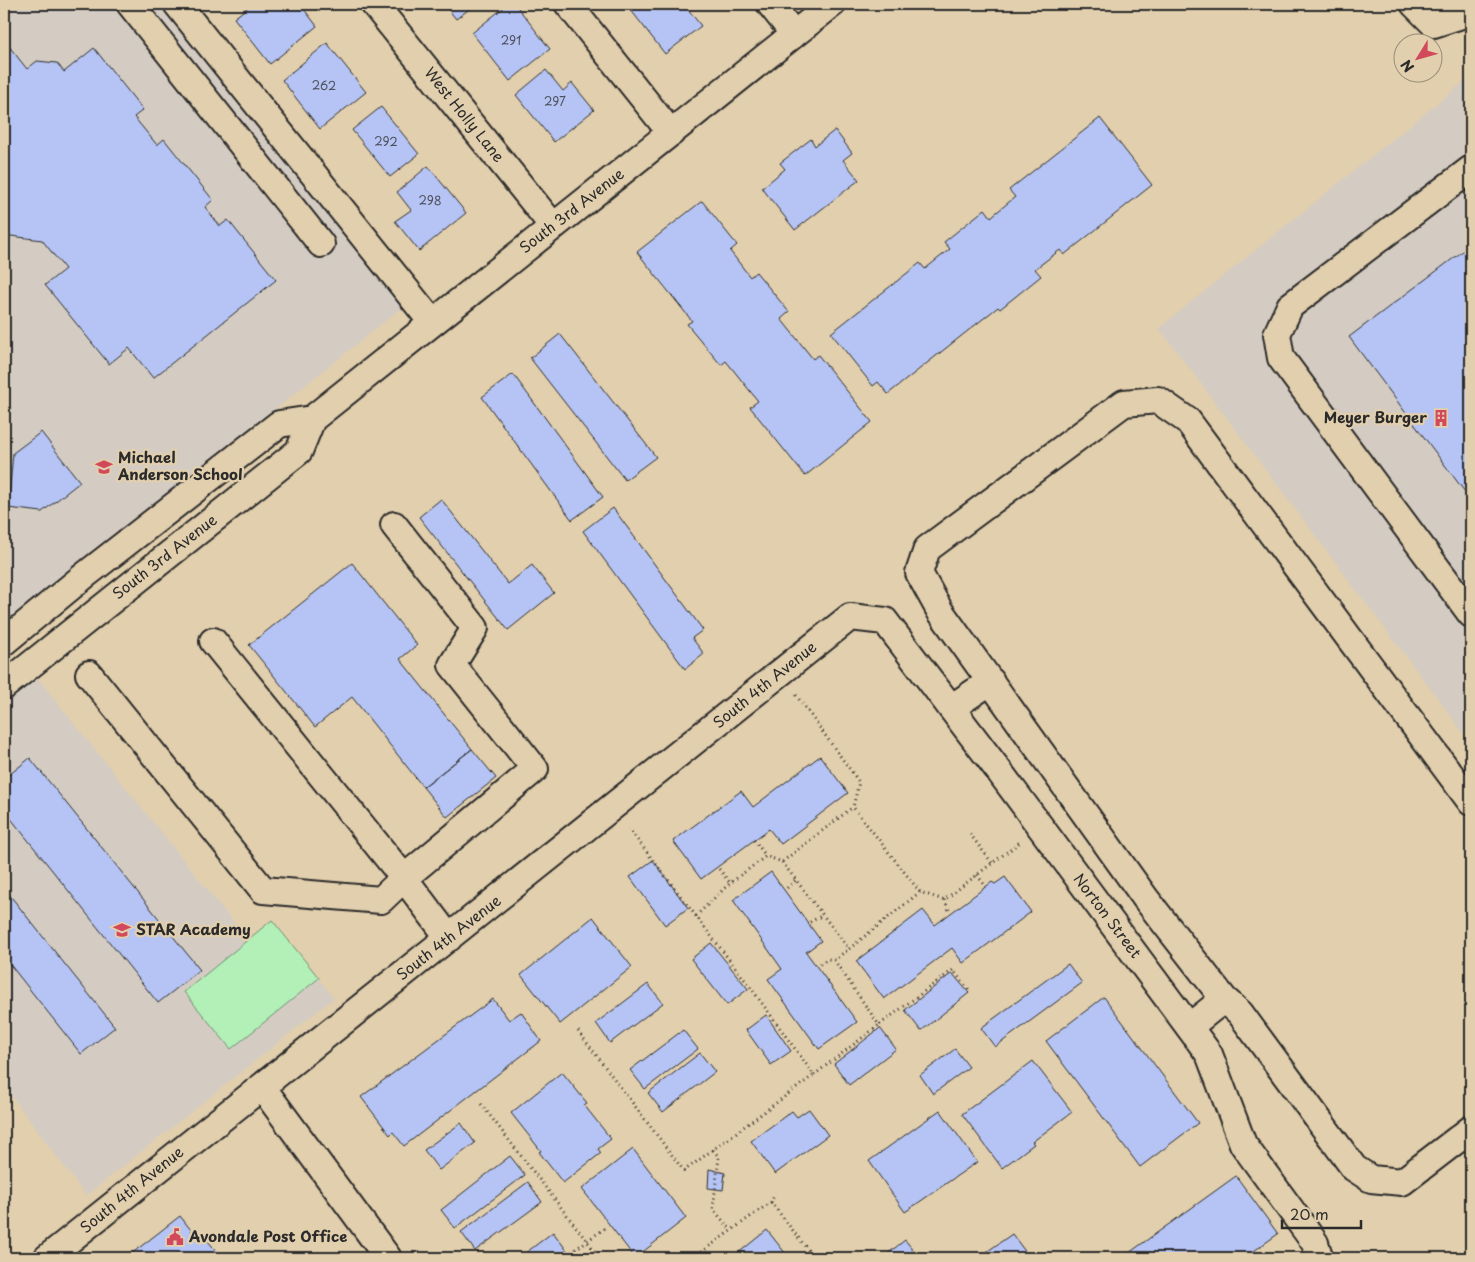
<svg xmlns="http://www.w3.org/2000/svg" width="1475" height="1262" viewBox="0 0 1475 1262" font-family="'Playpen Sans',sans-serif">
  <rect width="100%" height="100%" fill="#e2cfad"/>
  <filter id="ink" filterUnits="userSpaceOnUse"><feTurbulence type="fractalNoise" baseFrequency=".02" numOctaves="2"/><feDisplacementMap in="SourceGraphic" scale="10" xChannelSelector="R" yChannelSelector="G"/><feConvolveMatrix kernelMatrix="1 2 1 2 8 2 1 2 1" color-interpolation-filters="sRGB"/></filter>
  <g filter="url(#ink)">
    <path fill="#d4ccc2" d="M4 4H162L341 229 404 306 4 628Z
      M1471 76V743L1159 328Z
      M36 676 248 940 272 920 334 998 86 1196 4 1086V702Z"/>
    <path fill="#b2f0b7" stroke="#6e8e71" d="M272 920 319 978 231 1049 184 992Z"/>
    <path fill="#b5c4f4" stroke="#2b2b2b" d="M252 4H300L317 26 270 64 234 18Z
      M444 4H476L456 19Z
      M508 4H515L550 49 510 81 472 33Z
      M629 4H684L701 26 665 54 627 5Z
      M4 40 27 69 37 61 57 63 64 72 94 48 143 110 134 117 157 145 164 139 213 200 205 207 220 226 228 220 276 280 153 378 129 348 109 364 45 285 65 269 42 240 11 236 4 242Z
      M327 43 366 92 320 129 282 80Z
      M546 70 563 91 572 83 594 110 554 142 516 95Z
      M381 107 419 154 390 177 352 130Z
      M1100 118 1152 185 1064 255 1060 250 1035 269 1041 276 1000 309 998 307 888 394 878 382 873 386 831 333 920 263 925 269 950 249 944 242 985 209 991 217 1015 197 1009 190Z
      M835 130 852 153 843 160 859 180 795 230 762 188 785 169 780 163 811 139 815 146Z
      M428 166 466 213 419 251 395 221 411 210 397 192Z
      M702 201 737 245 730 251 750 277 756 272 789 312 781 319 813 359 818 355 872 422 805 476 750 407 758 401 726 361 721 365 687 324 692 321 637 252Z
      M1471 245V500L1349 337Z
      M560 334 656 457 625 480 530 358Z
      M513 374 603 497 572 520 482 397Z
      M41 432 80 482 42 512 8 508 13 453Z
      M441 499 508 584 532 565 554 593 508 630 419 517Z
      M613 508 703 630 692 638 704 654 685 669 583 531Z
      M352 563 417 645 400 659 472 749 423 787 352 697 315 727 249 645Z
      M472 749 496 778 447 817 423 787Z
      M820 756 848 793 781 844 769 829 701 879 673 841 741 791 753 807Z
      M30 758 200 970 158 1003 4 810V779Z
      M653 860 688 908 665 925 630 877Z
      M771 872 821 941 806 952 857 1022 819 1049 768 979 782 969 733 900Z
      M1005 877 1031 912 963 963 952 948 884 999 856 961 923 910 935 925 992 882 995 884Z
      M4 888 115 1027 81 1054 4 957Z
      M593 917 632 967 560 1024 521 975Z
      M711 943 748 989 727 1005 691 959Z
      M1068 964 1082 983 995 1047 981 1028Z
      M952 973 969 993 921 1031 905 1010Z
      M648 984 663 1003 610 1043 596 1023Z
      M1104 997 1198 1123 1140 1167 1046 1041Z
      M493 999 509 1020 521 1012 541 1041 404 1146 393 1132 390 1135 361 1097Z
      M766 1015 791 1051 771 1065 746 1030Z
      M880 1028 896 1049 849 1085 834 1064Z
      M683 1030 698 1049 645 1089 630 1070Z
      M955 1049 969 1067 933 1094 920 1075Z
      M700 1053 715 1072 663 1112 648 1093Z
      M1033 1061 1072 1112 1032 1142 1034 1144 1002 1168 962 1114Z
      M562 1072 587 1103 584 1105 611 1139 598 1149 601 1153 563 1183 539 1152 541 1151 511 1113Z
      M809 1109 828 1135 775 1174 751 1141 792 1111 797 1117Z
      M940 1110 977 1162 905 1212 869 1161Z
      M461 1123 475 1143 439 1170 424 1150Z
      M633 1149 686 1218 635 1258 582 1189Z
      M510 1156 525 1175 455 1228 441 1210Z
      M709 1169 725 1173 723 1190 708 1188Z
      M1236 1176 1278 1234 1244 1258H1122Z
      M528 1182 542 1202 475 1251 461 1232Z
      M180 1216 198 1239 203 1235 222 1258H126Z
      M767 1230 789 1258H732Z
      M553 1232 568 1252 560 1258H519Z
      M1012 1234 1030 1258H978Z
      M905 1240 920 1258H889L886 1255Z"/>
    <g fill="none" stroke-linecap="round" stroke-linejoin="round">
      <g stroke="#2b2b2b" stroke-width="30">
        <path id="minor" d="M130 4 321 244
          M177 4 432 322
          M374 4 553 226
          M568 4 671 133
          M770 4 794 34
          M1414 4 1434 24 1471 12
          M1471 169 1290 306 1277 334 1281 358 1471 614
          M394 525 475 628 452 665 535 769 404 878 449 938
          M4 642 84 576 279 424 312 419 832 4
          M89 674 263 890 381 900 404 878 213 641
          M4 686 299 451 312 419
          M951 708 991 681
          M1471 802 1188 421 1158 400 1124 403 927 549 919 573 940 611 1146 899 1224 999 1240 1013 1354 1168 1371 1179 1402 1182 1471 1129
          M1189 1027 1224 999
          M262 1087 388 1258
          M47 1258 850 617 885 621 999 771 1209 1054 1243 1144 1315 1243 1319 1256"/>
      </g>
      <path stroke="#2b2b2b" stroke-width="3" stroke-dasharray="1 4" stroke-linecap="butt" d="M796 695 859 782 853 807 920 892 944 900 1020 842
        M970 834 992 863
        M754 840 766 856
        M782 862 849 949 920 892
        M719 869 730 883
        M977 875 984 884
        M787 888 796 880
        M944 900 950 912
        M696 916 730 883 766 856 782 862 853 807
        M810 922 823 915
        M834 960 879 1025 953 970 969 990
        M820 964 828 959 834 960 849 949
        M578 1031 684 1171 814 1075 751 988 629 829
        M814 1075 879 1025
        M481 1104 600 1258
        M713 1150 719 1157 713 1209 731 1230
        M771 1202 814 1258
        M563 1258 605 1228
        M693 1258 771 1202 775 1194"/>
      <use href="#minor" stroke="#e2cfad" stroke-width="26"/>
    </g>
  </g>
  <defs>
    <g id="building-bare" transform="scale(1.35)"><path d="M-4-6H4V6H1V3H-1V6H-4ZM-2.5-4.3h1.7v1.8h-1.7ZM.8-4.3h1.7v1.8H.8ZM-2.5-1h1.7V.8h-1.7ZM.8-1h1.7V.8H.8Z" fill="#d1495b" stroke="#e2cfad" stroke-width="2.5" paint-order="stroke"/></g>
    <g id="school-bare" transform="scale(1.35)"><path d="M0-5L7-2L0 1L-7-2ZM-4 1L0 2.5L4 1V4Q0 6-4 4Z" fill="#d1495b" stroke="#e2cfad" stroke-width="2.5" paint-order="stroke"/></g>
    <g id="civic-bare" transform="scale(1.35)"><path d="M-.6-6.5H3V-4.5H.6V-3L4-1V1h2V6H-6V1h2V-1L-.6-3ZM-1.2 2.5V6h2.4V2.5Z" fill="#d1495b" stroke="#e2cfad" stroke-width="2.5" paint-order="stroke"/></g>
  </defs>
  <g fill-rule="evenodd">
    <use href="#building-bare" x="1441" y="418"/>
    <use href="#school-bare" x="104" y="467"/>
    <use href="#school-bare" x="122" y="930"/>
    <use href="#civic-bare" x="175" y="1237"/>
  </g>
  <g text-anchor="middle" stroke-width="4.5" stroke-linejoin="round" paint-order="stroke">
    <g font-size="12" fill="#4e515d">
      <text x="511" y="45">291</text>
      <text x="324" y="90">262</text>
      <text x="555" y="106">297</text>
      <text x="386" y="146">292</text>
      <text x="430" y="205">298</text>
    </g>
    <g font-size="15" fill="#2b2b2b" stroke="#e2cfad">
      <text transform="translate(464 115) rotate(51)" y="5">West Holly Lane</text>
      <text transform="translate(572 211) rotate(-38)" y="5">South 3rd Avenue</text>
      <text transform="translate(165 557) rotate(-38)" y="5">South 3rd Avenue</text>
      <text transform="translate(765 685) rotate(-39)" y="5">South 4th Avenue</text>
      <text transform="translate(1107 916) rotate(53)" y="5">Norton Street</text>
      <text transform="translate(449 938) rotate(-38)" y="5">South 4th Avenue</text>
      <text transform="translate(132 1190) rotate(-39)" y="5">South 4th Avenue</text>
    </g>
    <g font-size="15" font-weight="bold" fill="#2b2b2b" stroke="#e2cfad" text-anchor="start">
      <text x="1427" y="423" text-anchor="end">Meyer Burger</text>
      <text x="118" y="463">Michael<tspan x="118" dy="17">Anderson School</tspan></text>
      <text x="136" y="935">STAR Academy</text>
      <text x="189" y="1242">Avondale Post Office</text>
    </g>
  </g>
  <rect width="1475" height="1262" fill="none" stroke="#e2cfad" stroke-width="20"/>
  <rect x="10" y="10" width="1455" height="1242" fill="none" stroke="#2b2b2b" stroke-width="2" filter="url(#ink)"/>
  <g transform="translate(1418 58) rotate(233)"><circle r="24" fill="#e2cfad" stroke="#998d79"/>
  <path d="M0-4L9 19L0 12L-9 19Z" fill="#d1495b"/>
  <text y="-8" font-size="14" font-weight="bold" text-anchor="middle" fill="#2b2b2b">N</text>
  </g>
  <path d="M1282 1220v8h79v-8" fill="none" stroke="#2b2b2b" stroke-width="2.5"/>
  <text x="1290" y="1220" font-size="15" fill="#2b2b2b" stroke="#e2cfad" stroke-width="4" paint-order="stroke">20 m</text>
</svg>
